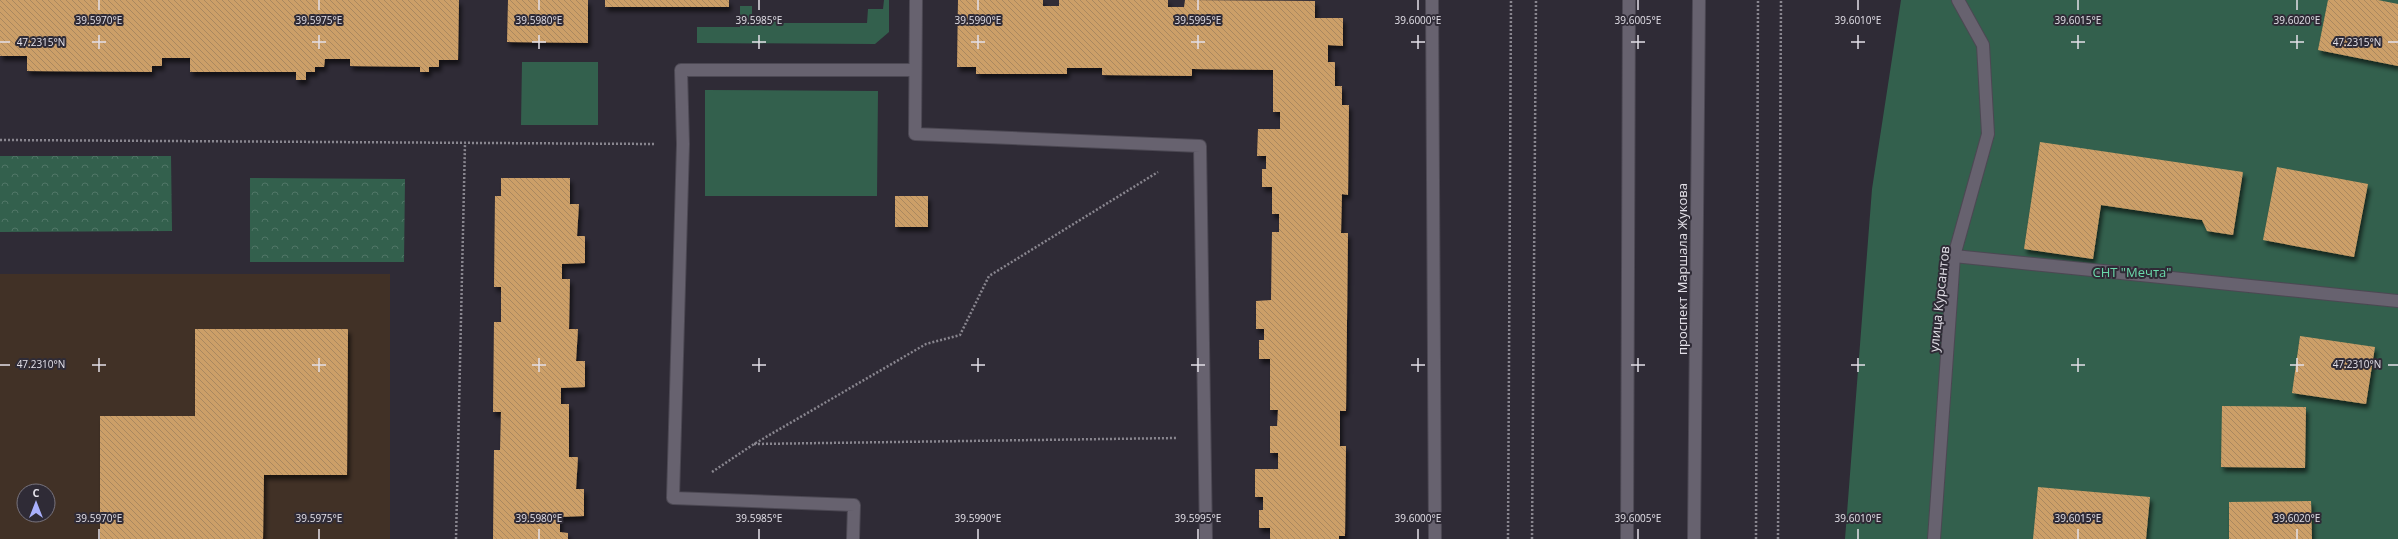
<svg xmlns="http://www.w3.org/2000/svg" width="2398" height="539" viewBox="0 0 2398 539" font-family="'Open Sans',sans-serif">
  <defs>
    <pattern id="park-crowns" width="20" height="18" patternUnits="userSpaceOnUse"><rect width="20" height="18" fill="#33604d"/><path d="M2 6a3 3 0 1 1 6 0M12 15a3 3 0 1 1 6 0" fill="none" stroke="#507667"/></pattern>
    <pattern id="building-back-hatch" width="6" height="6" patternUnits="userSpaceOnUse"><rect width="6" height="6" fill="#cc9f67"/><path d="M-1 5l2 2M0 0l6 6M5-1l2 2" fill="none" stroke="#aa885f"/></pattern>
    <filter id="shadow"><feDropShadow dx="2.5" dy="4.5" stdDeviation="2" flood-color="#0009"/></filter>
  </defs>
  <rect width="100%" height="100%" fill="#2f2b36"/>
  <path fill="#413126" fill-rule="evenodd" d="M0 274H390V539H0ZM24 491H48V515H24Z"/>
  <path fill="#33604d" d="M884 0H889V32L875 44 697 43V27H740V6H752V15H772L782 23H867L868 9H883Z
    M1901 0H2398V539H1845L1872 189Z
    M522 62H598V125H521Z
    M705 90 878 91 877 196H705Z"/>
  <path fill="url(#park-crowns)" d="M0 156H171L172 231 0 232Z
    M250 178 405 179 404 262H250Z"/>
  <path fill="url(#building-back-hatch)" filter="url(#shadow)" d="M0 0H459L458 60H439V67H429V72H420V67L350 66V59H325L324 67H315V72H306V80H296V72H190V58H162V66H152V72L27 71V56H0Z
    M508 0H588V43L507 42Z
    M605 0H729V7H605Z
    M958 0H1043V6H1059V0H1168V7H1184L1185 0 1315 1V18H1343V46L1328 45V62H1335V86H1342V105H1349L1348 195 1342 194 1341 233H1348L1346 411H1340V446H1346L1345 536H1339V539H1270V528H1259V510H1263V497H1255V469H1278V453H1270V426H1277L1278 410H1270V359H1259V340H1264V329H1256V301L1271 300 1272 232H1279V214H1272V187H1262V169H1266V156H1257L1258 129H1280V112H1273V70L1192 69V76L1102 75V68H1067V74H976V67H957Z
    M2328 0H2378L2398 4V66L2318 50Z
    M2040 142 2243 172 2233 235 2207 231 2202 220 2101 205 2093 259 2024 249Z
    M2277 167 2368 184 2354 257 2263 240Z
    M501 178H570V204H579L577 236H585V263L562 264V279H570L569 329H578L576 361H585V387L561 388V404H569V457H578L576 489H584V516L560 517V532L568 533V539H493L494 450H500L501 412H493L494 322H501V287H494L495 196H501Z
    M895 196H928V227H895Z
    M195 329H348L347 475H264L263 539H100V416H195Z
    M2300 336 2375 347 2366 404 2292 393Z
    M2222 406 2306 407 2305 468 2221 467Z
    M2038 487 2150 497 2146 539H2033Z
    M2311 501 2312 539H2229V502Z"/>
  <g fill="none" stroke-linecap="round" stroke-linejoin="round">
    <g stroke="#4c4853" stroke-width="14">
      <path id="service" d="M916 0 915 134 1200 146 1206 539
        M1432 0 1435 539
        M1954 256 2398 301
        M853 539 854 505 673 498 683 144 681 70H915"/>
    </g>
    <g stroke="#4c4853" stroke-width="14">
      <path id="minor" d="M1627 539 1629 0
        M1694 539 1699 0
        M1934 539 1954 256 1988 134 1983 45 1958 0"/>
    </g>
    <path stroke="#89868f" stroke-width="2.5" stroke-dasharray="2 2" stroke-linecap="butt" d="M0 140 655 144
      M754 444 1177 438
      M712 472 754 444 926 344 960 335 989 276 1158 172
      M456 539 465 143
      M1508 539 1511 0
      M1532 539 1536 0
      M1756 539 1758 0
      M1778 539 1781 0"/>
    <use href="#service" stroke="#67626f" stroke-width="12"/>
    <use href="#minor" stroke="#67626f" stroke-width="12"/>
  </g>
  <path fill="none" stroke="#e3e0e8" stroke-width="1.5" d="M99 0V10M319 0V10M539 0V10M759 0V10M978 0V10M1198 0V10M1418 0V10M1638 0V10M1858 0V10M2078 0V10M2297 0V10M99 35V49M319 35V49M539 35V49M759 35V49M978 35V49M1198 35V49M1418 35V49M1638 35V49M1858 35V49M2078 35V49M2297 35V49M0 42H10M92 42H106M312 42H326M532 42H546M752 42H766M971 42H985M1191 42H1205M1411 42H1425M1631 42H1645M1851 42H1865M2071 42H2085M2290 42H2304M2388 42H2398M99 358V372M319 358V372M539 358V372M759 358V372M978 358V372M1198 358V372M1418 358V372M1638 358V372M1858 358V372M2078 358V372M2297 358V372M0 365H10M92 365H106M312 365H326M532 365H546M752 365H766M971 365H985M1191 365H1205M1411 365H1425M1631 365H1645M1851 365H1865M2071 365H2085M2290 365H2304M2388 365H2398M99 529V539M319 529V539M539 529V539M759 529V539M978 529V539M1198 529V539M1418 529V539M1638 529V539M1858 529V539M2078 529V539M2297 529V539"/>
  <g text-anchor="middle" stroke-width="4" stroke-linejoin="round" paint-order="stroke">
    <g font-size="13" fill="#e3e0e8" stroke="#2f2b36">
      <text transform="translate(1682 269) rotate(-90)" y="5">проспект Маршала Жукова</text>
      <text transform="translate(1939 299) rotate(-84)" y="5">улица Курсантов</text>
    </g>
    <g font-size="13" fill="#6ad7aa" stroke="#2f2b36">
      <text x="2132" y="277">СНТ "Мечта"</text>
    </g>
  </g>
  <g font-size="10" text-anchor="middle" fill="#e3e0e8" stroke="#2f2b36" stroke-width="4" stroke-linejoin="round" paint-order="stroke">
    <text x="99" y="24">39.5970°E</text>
    <text x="319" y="24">39.5975°E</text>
    <text x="539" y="24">39.5980°E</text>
    <text x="759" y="24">39.5985°E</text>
    <text x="978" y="24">39.5990°E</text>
    <text x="1198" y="24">39.5995°E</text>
    <text x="1418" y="24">39.6000°E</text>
    <text x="1638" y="24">39.6005°E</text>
    <text x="1858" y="24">39.6010°E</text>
    <text x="2078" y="24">39.6015°E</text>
    <text x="2297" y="24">39.6020°E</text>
    <text x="41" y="46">47.2315°N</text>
    <text x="2357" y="46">47.2315°N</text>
    <text x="41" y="368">47.2310°N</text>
    <text x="2357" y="368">47.2310°N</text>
    <text x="99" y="522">39.5970°E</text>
    <text x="319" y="522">39.5975°E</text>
    <text x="539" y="522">39.5980°E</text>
    <text x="759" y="522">39.5985°E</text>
    <text x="978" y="522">39.5990°E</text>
    <text x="1198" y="522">39.5995°E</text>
    <text x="1418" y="522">39.6000°E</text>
    <text x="1638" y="522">39.6005°E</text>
    <text x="1858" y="522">39.6010°E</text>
    <text x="2078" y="522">39.6015°E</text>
    <text x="2297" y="522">39.6020°E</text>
  </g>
  <g transform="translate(36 503)"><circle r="19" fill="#2f2b36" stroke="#77737d"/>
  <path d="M0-3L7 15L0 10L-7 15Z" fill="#a9b0fc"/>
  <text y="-6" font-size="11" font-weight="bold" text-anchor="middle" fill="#e3e0e8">С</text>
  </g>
</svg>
